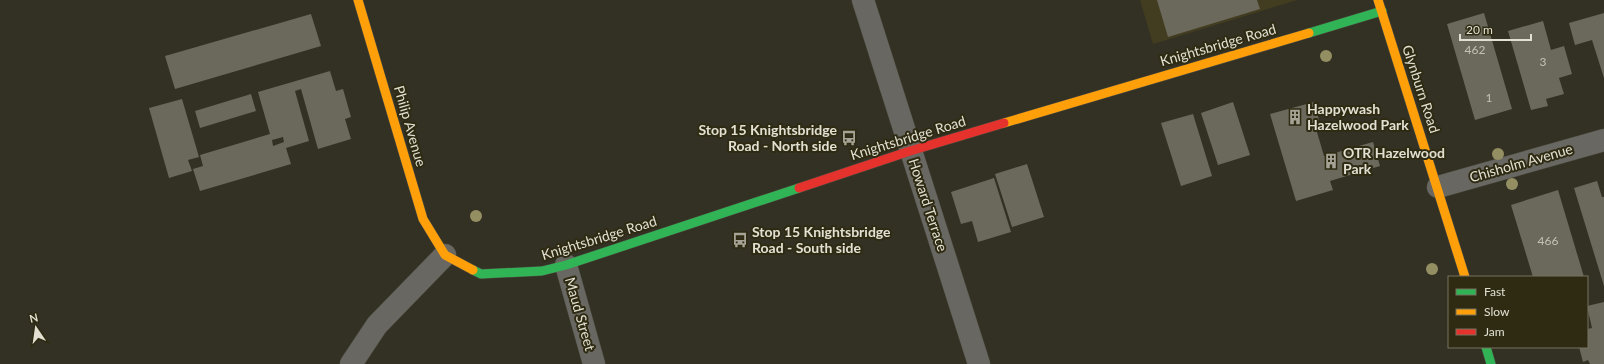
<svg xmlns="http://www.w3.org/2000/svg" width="1604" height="364" viewBox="0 0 1604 364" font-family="Lato,sans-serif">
  <rect width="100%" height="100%" fill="#333123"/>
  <path fill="#423d20" d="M1140 0H1297L1153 44Z"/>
  <path fill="#6b695b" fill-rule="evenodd" d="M1157 0H1257L1260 9 1168 37Z
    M1484 13 1512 109 1475 120 1447 24Z
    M1604 13V78L1592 40 1575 45 1569 23Z
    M311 14 321 46 175 89 165 56Z
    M1543 21 1551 50 1564 46 1572 74 1559 78 1564 94 1546 99 1548 106 1531 110 1508 31Z
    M330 71 336 91 343 89 351 117 345 119 351 139 318 149 301 89 295 91 309 141 286 148 291 164 200 191 193 169 203 166 200 155 270 134 258 92ZM283 137 284 142 273 146 272 140Z
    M251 94 256 111 200 128 195 111Z
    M182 99 199 157 188 160 192 171 169 178 149 108Z
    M1233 102 1250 155 1218 165 1201 113Z
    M1314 102 1319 120 1314 122 1324 156 1373 142 1380 166 1330 181 1333 190 1296 201 1270 114Z
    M1193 114 1212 176 1181 186 1161 123Z
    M1027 164 1044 217 1012 227 995 174Z
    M994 178 1011 232 978 242 972 221 961 224 951 192Z
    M1597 181 1602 197H1604V286L1574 188Z
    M1558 190 1584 277H1533L1511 205Z
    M1604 302V364H1590L1588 360 1583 362 1579 347H1587V329L1592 328 1587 306Z"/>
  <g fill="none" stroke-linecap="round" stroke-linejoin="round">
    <g stroke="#4d4c41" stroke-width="23">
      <path id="street" d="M863 0 979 364
        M1438 187 1604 140
        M566 265 594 364
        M351 364 377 325 445 255"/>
    </g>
    <g stroke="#4d4c41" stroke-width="10">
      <path id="fast" d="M1309 33 1382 11
        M473 270 481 274 542 271 566 265 799 188
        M1486 347 1491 364"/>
    </g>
    <g stroke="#4d4c41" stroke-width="10">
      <path id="slow" d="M358 0 423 219 445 255 473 270
        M1378 0 1465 277
        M1004 123 1309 33"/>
    </g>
    <g stroke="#4d4c41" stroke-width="10">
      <path id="jam" d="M799 188 910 151 1004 123"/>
    </g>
    <use href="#street" stroke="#686761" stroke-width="22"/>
    <use href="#fast" stroke="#30b455" stroke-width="9"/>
    <use href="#slow" stroke="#ff9f0a" stroke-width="9"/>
    <use href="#jam" stroke="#e5322d" stroke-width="9"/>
  </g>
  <g fill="#948e63">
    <circle cx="1326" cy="56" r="6"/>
    <circle cx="1498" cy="154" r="6"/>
    <circle cx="1512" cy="184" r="6"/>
    <circle cx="476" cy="216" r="6"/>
    <circle cx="1432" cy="269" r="6"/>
  </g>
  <defs>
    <g id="building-bare" transform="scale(1.2)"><path d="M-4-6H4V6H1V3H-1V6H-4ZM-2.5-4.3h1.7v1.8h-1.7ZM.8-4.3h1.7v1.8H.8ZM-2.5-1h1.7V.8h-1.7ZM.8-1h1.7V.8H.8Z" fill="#a5a395" stroke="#2f2b13" stroke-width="2.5" paint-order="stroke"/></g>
    <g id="bus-bare" transform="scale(1.2)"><path d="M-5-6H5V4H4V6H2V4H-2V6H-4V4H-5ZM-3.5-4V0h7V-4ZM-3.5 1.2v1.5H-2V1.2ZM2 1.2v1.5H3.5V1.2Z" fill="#a5a395" stroke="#2f2b13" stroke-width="2.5" paint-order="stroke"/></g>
  </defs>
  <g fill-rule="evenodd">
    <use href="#building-bare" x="1295" y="117"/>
    <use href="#bus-bare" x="849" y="138"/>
    <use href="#building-bare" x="1331" y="161"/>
    <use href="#bus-bare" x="740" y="240"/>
  </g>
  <g text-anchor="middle" stroke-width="4" stroke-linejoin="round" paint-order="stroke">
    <g font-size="12" fill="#c4c2b4">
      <text x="1475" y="54">462</text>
      <text x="1543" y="66">3</text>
      <text x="1489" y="102">1</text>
      <text x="1548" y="245">466</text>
    </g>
    <g font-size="14" fill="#e2e0d2" stroke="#2f2b13">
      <text transform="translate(1218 45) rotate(-16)" y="5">Knightsbridge Road</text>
      <text transform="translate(1421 89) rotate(72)" y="5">Glynburn Road</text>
      <text transform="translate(410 126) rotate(74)" y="5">Philip Avenue</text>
      <text transform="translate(908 138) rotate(-17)" y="5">Knightsbridge Road</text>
      <text transform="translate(1521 163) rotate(-16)" y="5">Chisholm Avenue</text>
      <text transform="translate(928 205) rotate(72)" y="5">Howard Terrace</text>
      <text transform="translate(599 238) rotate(-17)" y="5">Knightsbridge Road</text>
      <text transform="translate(580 314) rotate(74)" y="5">Maud Street</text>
    </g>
    <g font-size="14" font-weight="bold" fill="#e2e0d2" stroke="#2f2b13" text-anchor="start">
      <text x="1307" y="114">Happywash<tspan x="1307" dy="16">Hazelwood Park</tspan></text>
      <text x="837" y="135" text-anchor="end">Stop 15 Knightsbridge<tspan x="837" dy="16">Road - North side</tspan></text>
      <text x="1343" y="158">OTR Hazelwood<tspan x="1343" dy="16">Park</tspan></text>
      <text x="752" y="237">Stop 15 Knightsbridge<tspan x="752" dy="16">Road - South side</tspan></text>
    </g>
  </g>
  <rect x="1448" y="276" width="140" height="72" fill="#2f2b13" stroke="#77735f"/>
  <rect x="1456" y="289" width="20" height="6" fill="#30b455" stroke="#77735f"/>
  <text x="1484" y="296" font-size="12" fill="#e2e0d2">Fast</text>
  <rect x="1456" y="309" width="20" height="6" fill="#ff9f0a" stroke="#77735f"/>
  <text x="1484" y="316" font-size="12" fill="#e2e0d2">Slow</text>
  <rect x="1456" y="329" width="20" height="6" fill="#e5322d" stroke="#77735f"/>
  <text x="1484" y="336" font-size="12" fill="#e2e0d2">Jam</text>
  <g transform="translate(36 328) rotate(347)" stroke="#2f2b13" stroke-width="3" paint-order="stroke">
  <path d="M0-3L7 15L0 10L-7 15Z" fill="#e2e0d2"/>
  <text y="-6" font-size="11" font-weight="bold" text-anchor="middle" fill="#e2e0d2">N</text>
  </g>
  <path d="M1460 34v6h71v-6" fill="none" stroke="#e2e0d2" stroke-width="2"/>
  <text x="1466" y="34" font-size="12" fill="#e2e0d2" stroke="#2f2b13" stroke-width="3" paint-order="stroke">20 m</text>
</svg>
